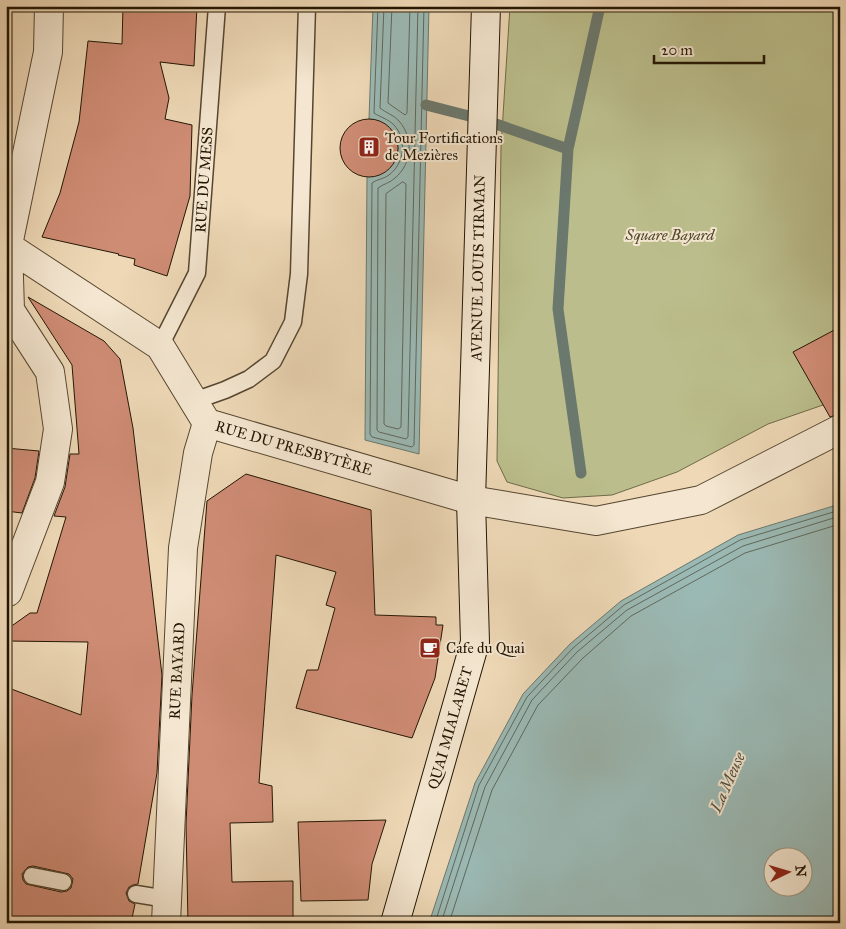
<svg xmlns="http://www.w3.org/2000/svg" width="846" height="929" viewBox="0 0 846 929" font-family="'IM FELL Great Primer',serif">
  <rect width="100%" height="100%" fill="#eed8b6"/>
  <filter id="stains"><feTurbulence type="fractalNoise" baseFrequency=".004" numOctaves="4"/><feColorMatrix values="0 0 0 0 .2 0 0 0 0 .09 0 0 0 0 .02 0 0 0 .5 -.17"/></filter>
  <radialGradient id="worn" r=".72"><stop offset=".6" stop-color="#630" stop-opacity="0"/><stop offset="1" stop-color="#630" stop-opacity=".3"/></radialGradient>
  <path fill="#bbbe8c" stroke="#6f6a48" d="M510 6H840V327L823 405 768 424 677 472 612 495 563 498 507 482 497 461 501 147Z"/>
  <path fill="#9bb9b4" stroke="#6b786d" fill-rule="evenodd" d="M373 6H429L419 454 365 440 367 176C407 173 409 125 369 119Z
    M840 504V907L827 923H429L475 783 523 694 570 644 621 601 738 535ZM774 856H804V886H774Z"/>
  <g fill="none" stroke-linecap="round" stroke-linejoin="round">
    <path stroke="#5f685c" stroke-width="1" d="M378 6 374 113C380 117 388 119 394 125 407 139 405 163 389 175 384 179 377 179 372 183L370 434 372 437 412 447 414 445 424 6
      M384 6 380 108C386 113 394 115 399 121 414 138 412 164 395 178 390 183 383 184 378 188L377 430 379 432 406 439 408 437 418 6
      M392 6 388 103 405 115 407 113 410 6
      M403 182 406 184 401 427 398 429 386 426 384 424 386 194Z
      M435 923 479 785 527 697 573 648 624 605 740 540 840 510
      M441 923 485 787 532 700 577 652 627 610 743 546 840 516
      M449 923 492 790 538 705 583 658 631 616 745 553 840 524"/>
    <path stroke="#6b786d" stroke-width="11" d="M426 105 473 117
      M493 123 568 149
      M581 473 558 309 568 149 600 6"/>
  </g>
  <path fill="#cf8c75" stroke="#231603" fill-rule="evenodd" d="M123 6H197L194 66 160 62 169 98 165 119 192 125 190 196 167 276 134 265 135 259 118 255 119 254 42 237 60 193 79 122 88 41 122 44Z
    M340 148a29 29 0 1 1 58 0a29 29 0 1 1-58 0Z
    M28 297 104 341 120 359 133 428 162 675 157 773 138 884 133 885 129 887 126 893 129 901 135 904 131 923H6V687L81 715 88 642 6 641V630L30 613H37L66 517 54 516 65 487 70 454H79L72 365ZM33 866 69 874 73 879 71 888 67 891 61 892 26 884 23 880 22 874 28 867Z
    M840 327V414L830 417 793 352Z
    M6 448 39 451 35 478 22 513 6 511Z
    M246 474 371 510 375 615 436 617V625H443L435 678 412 738 296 708 307 670H318L335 608 326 605 336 572 276 555 259 783 272 786 273 822 230 823 232 882 293 881V923H188L186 824 192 695 207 501Z
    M386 820 372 864 368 900 301 901 298 822Z"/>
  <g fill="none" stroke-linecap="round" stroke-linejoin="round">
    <g stroke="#564630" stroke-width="19">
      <path id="service" d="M160 346 197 273 217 6
        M194 401 225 390 249 379 273 361 293 322 299 274 307 6
        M32 876 63 882
        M136 894 167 899"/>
    </g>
    <g stroke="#564630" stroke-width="30">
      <path id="minor" d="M6 245 160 346 207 423 471 500 596 521 701 500 840 429
        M8 592 50 482 58 429 50 372 10 310 8 245 48 52 49 6
        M166 923 183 548 198 453 207 423"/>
    </g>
    <g stroke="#231603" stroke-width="30">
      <path id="secondary" d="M395 923 475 642 471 500 486 6"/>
    </g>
    <use href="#service" stroke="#f4e6d0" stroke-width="16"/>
    <use href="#minor" stroke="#f4e6d0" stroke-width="28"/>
    <use href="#secondary" stroke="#f4e6d0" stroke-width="28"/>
  </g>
  <defs>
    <g id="building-square" transform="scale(1.125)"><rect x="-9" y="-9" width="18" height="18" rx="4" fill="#8f2418" stroke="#f4e6d0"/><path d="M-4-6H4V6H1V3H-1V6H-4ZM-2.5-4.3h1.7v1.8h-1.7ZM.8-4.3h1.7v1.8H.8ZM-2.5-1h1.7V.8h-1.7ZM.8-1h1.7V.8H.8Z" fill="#fff"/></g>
    <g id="cafe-square" transform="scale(1.125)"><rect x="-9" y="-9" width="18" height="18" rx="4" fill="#8f2418" stroke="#f4e6d0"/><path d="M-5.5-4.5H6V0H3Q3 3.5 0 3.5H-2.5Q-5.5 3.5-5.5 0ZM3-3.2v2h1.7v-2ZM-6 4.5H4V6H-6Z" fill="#fff"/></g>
  </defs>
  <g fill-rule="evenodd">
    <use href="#building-square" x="369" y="147"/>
    <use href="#cafe-square" x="430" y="648"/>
  </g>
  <g text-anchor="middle" stroke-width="4" stroke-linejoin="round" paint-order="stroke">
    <g font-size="15" fill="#231603" stroke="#f4e6d0" text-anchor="start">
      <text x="385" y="143">Tour Fortifications<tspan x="385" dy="17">de Mezières</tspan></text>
      <text x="446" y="653">Cafe du Quai</text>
    </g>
    <g font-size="15" fill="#231603" stroke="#f4e6d0">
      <text transform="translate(204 180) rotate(-86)" y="5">RUE DU MESS</text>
      <text transform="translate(478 268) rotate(-89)" y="5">AVENUE LOUIS TIRMAN</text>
      <text transform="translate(294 448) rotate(16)" y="5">RUE DU PRESBYTÈRE</text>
      <text transform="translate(177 671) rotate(-87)" y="5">RUE BAYARD</text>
      <text transform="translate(450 728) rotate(-74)" y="5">QUAI MIALARET</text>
    </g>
    <g font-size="15" font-style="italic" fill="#51482c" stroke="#f4e6d0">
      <text x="670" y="240">Square Bayard</text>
    </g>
    <g font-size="16" font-style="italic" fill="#4d4f41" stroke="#f4e6d0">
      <text transform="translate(727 782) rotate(-66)" y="6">La Meuse</text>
    </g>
  </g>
  <rect width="846" height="929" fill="none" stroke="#eed8b6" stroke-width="25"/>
  <rect x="8" y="8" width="831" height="914" fill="none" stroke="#231603" stroke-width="2.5"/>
  <rect x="12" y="12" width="821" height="904" fill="none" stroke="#231603"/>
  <g transform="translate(788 872) rotate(85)"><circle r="24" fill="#f4e6d0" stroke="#a0937e"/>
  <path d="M0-4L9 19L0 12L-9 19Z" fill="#8f2418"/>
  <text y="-8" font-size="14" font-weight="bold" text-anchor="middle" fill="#231603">N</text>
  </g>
  <path d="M654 55v8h110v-8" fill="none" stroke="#231603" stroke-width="2.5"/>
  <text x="661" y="55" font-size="15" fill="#231603" stroke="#f4e6d0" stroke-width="4" paint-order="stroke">20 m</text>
  <rect width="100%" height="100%" filter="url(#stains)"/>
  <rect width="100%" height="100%" fill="url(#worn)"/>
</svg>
